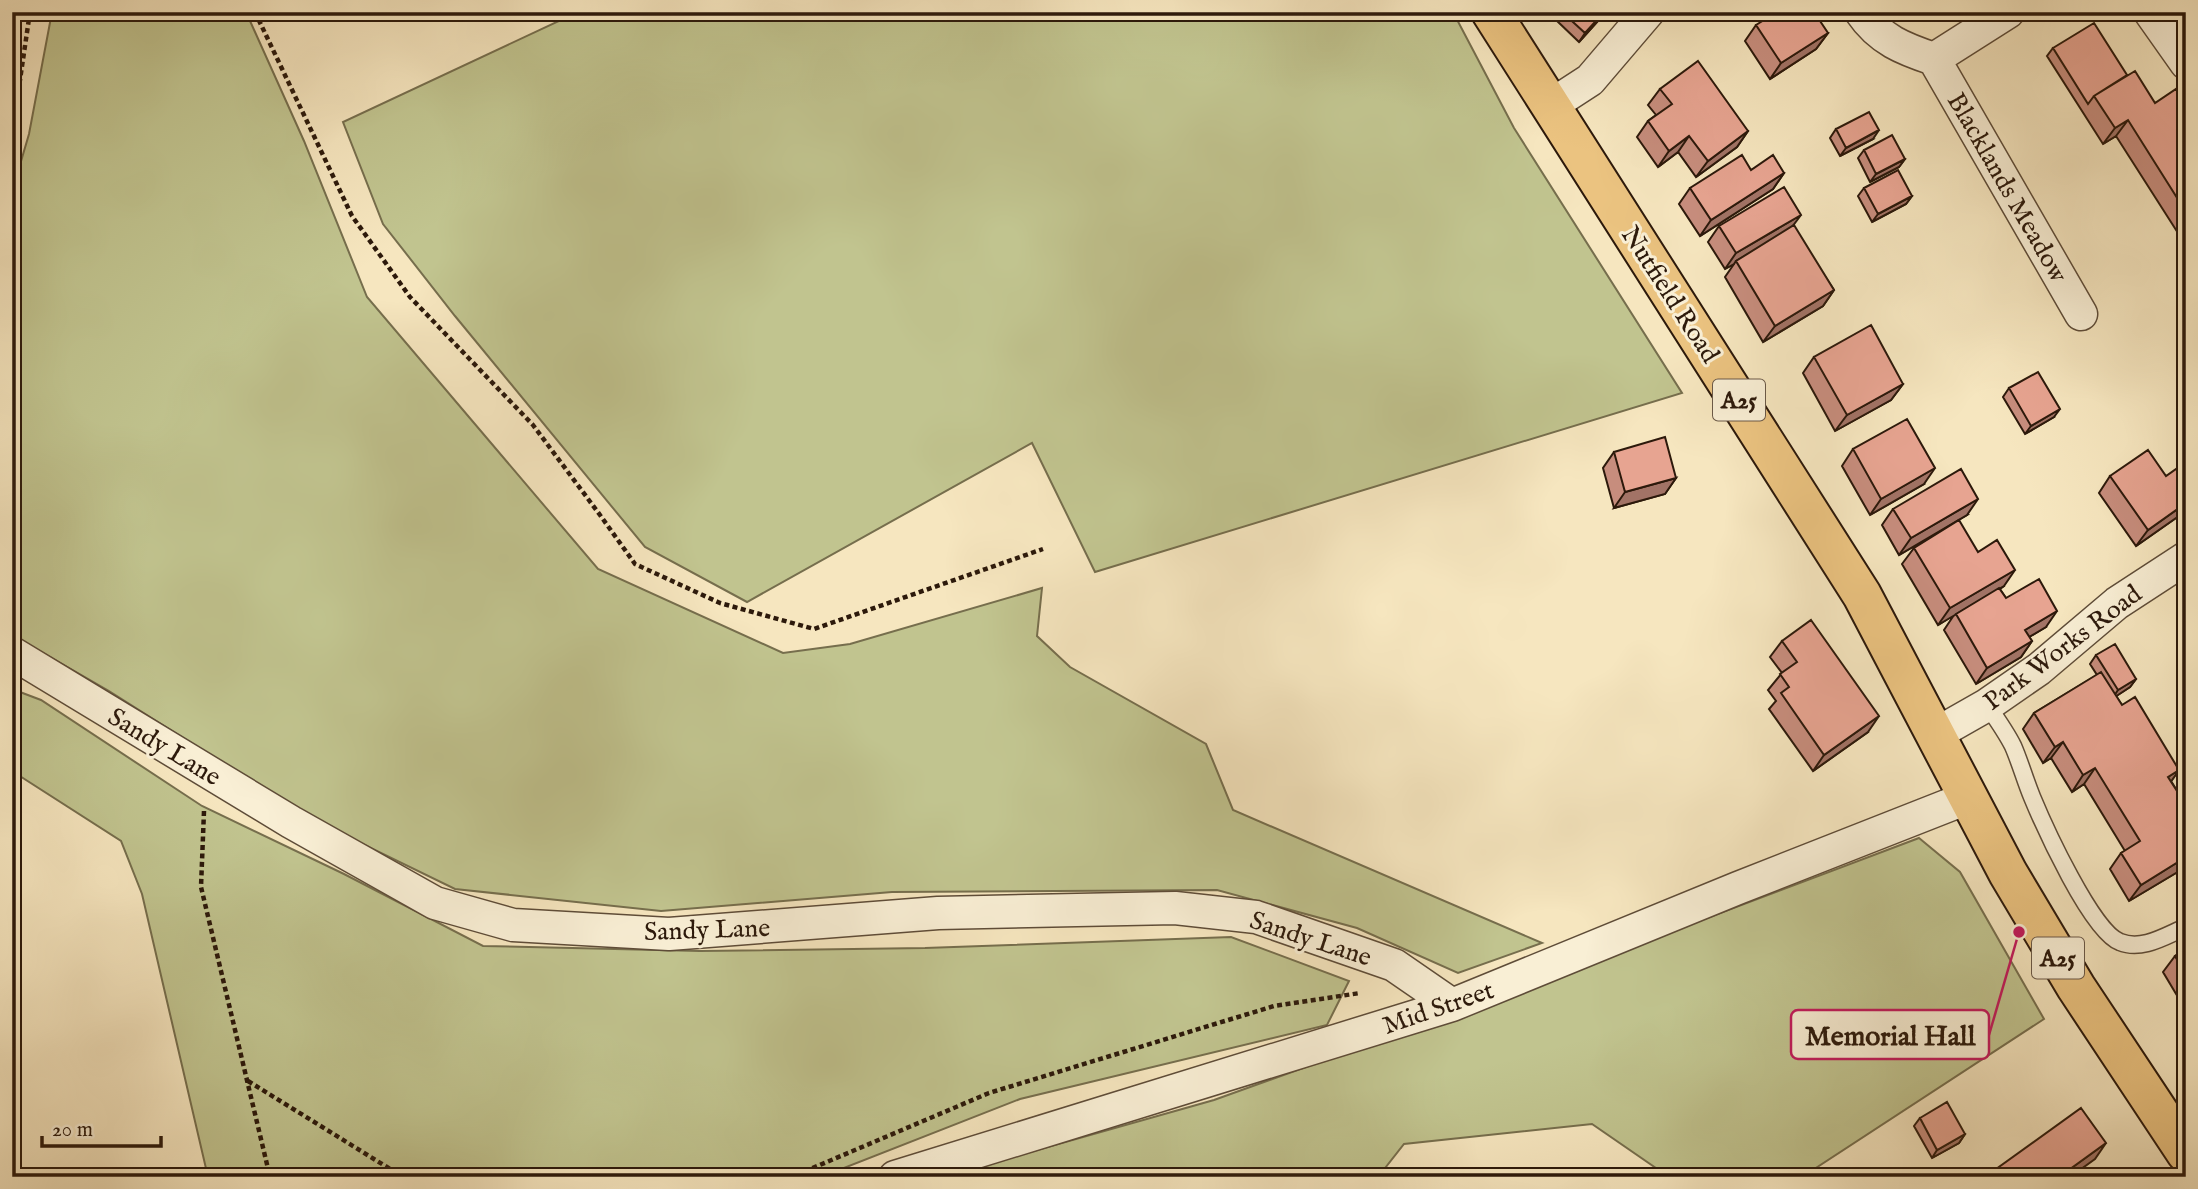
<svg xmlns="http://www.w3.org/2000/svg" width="2198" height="1189" viewBox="0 0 2198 1189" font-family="'IM FELL English',serif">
  <rect width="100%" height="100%" fill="#f6e6bf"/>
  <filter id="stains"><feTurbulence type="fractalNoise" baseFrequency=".00286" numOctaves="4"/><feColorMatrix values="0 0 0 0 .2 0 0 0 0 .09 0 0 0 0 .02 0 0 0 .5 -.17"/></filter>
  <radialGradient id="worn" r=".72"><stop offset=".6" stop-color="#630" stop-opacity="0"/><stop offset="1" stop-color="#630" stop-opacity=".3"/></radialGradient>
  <path fill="#c1c48f" stroke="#766e4d" stroke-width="2" d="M52 12H246L304 141 367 297 598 569 783 653 850 644 1042 588 1037 636 1070 667 1206 744 1233 810 1542 943 1458 973 1357 928 1217 890 892 892 661 911 455 889 311 819 109 691 12 635V192L29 134Z
    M578 12H1453L1514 128 1682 393 1095 572 1032 443 747 602 645 547 455 316 383 224 343 122Z
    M12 689 41 700 202 806 344 874 483 946 700 951 925 948 1231 937 1349 981 1327 1025 1020 1099 821 1177H208L142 894 121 841 12 771Z
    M1919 838 1960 872 2044 1019 1802 1177H1669L1592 1124 1404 1144 1378 1177H942L1214 1100 1445 1017Z"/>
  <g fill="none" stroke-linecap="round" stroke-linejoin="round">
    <g stroke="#5e4c38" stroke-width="19">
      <path id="lane" d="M1987 705C1996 718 2006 732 2013 746 2020 762 2025 780 2032 797 2044 826 2092 932 2120 942 2142 951 2165 936 2186 927"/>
    </g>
    <g stroke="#5e4c38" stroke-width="35">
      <path id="street" d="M1861 12C1880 40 1904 49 1934 59L2081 314
        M2150 12 2186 63
        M1934 59 2008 12
        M1550 106 1590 80 1648 12
        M12 653 291 822 435 903 513 925 669 934 938 913 1175 908 1256 917 1394 965 1452 1005
        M1936 734 1987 705 2039 669 2117 603 2186 558
        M895 1177 1452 1005 1738 888 1967 798"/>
    </g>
    <g stroke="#2c190b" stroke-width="42">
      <path id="primary" d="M1491 12 1862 595 2008 873 2076 987 2186 1153"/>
    </g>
    <path stroke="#2c190b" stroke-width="4.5" stroke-dasharray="5 3.5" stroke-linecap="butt" d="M255 12 352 216 410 297 533 425 600 515 635 564 720 603 814 629 1043 549
      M12 134 30 12
      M204 811 201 887 270 1177
      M248 1081 403 1177
      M798 1177 808 1170 989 1093 1274 1006 1360 993"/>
    <use href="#lane" stroke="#f9efd5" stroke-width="16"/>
    <use href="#street" stroke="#f9efd5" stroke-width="32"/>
    <use href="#primary" stroke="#ebc380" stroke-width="38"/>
  </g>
  <path fill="#c78d7d" stroke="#2c190b" stroke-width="2" d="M1558 12H1606L1579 42 1554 18Z
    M1756 25 1828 33 1816 49 1770 79 1745 41Z
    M2053 48 2127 75 2155 103 2186 104V243L2185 244 2116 136 2103 144 2047 56Z
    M1660 89 1748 131 1737 147 1696 177 1678 152 1658 167 1637 137 1648 121 1656 115 1648 105Z
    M1836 129 1873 139 1840 156 1830 138Z
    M1864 150 1905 159 1899 167 1870 182 1858 158Z
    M1751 170 1784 173 1773 189 1700 236 1679 204 1690 188Z
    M1864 188 1912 196 1906 204 1872 222 1858 196Z
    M1719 226 1792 227 1834 290 1823 306 1763 342 1725 277 1734 264 1725 269 1708 242Z
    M1814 357 1903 384 1891 400 1835 431 1803 373Z
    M2009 388 2054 417 2025 434 2003 397Z
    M1853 449 1924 484 1870 515 1842 466Z
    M1614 452 1676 478 1665 494 1614 508 1603 468Z
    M2110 476 2186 511 2136 546 2099 493Z
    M1893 509 1967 515 1899 555 1882 525Z
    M1914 548 1978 552 2004 586 2000 589 2006 598 2046 627 2029 637 2032 641 2021 657 1976 684 1944 630 1954 615 1938 625 1902 564Z
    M1782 641 1868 732 1813 771 1769 709 1776 701 1768 690 1782 673 1770 657Z
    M2096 655 2136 679 2130 687 2116 696 2122 705 2179 770 2171 781 2186 805V867L2129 901 2110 869 2121 853 2125 851 2084 784 2072 792 2051 758 2043 763 2023 729 2034 713 2097 675 2090 664Z
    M2186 949V1008L2185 1009 2163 972 2175 956Z
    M1920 1118 1965 1134 1959 1143 1932 1158 1914 1126Z"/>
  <path fill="#a27366" stroke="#2c190b" stroke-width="2" d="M1604 12H1606L1579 42 1585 33Z
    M1828 33 1816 49 1770 79 1781 63Z
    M2128 120 2116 136 2103 144 2115 128Z
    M1879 130 1873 139 1840 156 1846 148Z
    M1748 131 1737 147 1696 177 1708 161Z
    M1689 136 1678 152 1658 167 1669 151Z
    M1905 159 1899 167 1870 182 1876 174Z
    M1784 173 1773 189 1700 236 1711 220Z
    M1912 196 1906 204 1872 222 1878 214Z
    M1801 215 1789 231 1736 261 1734 264 1725 269 1736 253Z
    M1834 290 1823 306 1763 342 1775 326Z
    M1903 384 1891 400 1835 431 1847 415Z
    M2060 409 2054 417 2025 434 2031 426Z
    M1935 468 1924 484 1870 515 1881 499Z
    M1676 478 1665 494 1614 508 1625 492Z
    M1978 499 1967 515 1899 555 1911 538Z
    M2186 503V511L2136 546 2148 530Z
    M2015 570 2004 586 1938 625 1950 608Z
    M2057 611 2046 627 2014 646 2025 630Z
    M2032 641 2021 657 1976 684 1987 668Z
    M2136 679 2130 687 2112 699 2118 690Z
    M1879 716 1868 732 1813 771 1824 755Z
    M2063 742 2051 758 2043 763 2055 747Z
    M2095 768 2084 784 2072 792 2083 775Z
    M2179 770 2168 786V777Z
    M2186 857V867L2129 901 2141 885Z
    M1965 1134 1959 1143 1932 1158 1937 1150Z
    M2106 1143 2095 1159 2070 1177H2059Z"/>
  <path fill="#e7a491" stroke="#2c190b" stroke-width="2" d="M1562 12H1604L1585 33Z
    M1777 12H1814L1828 33 1781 63 1756 25Z
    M2094 23 2127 75 2094 96 2088 104 2053 48Z
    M1698 61 1748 131 1708 161 1689 136 1669 151 1648 121 1672 104 1660 89Z
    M2135 71 2155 103 2176 89 2186 104V212L2128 120 2115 128 2094 96Z
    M1869 112 1879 130 1846 148 1836 129Z
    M1892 135 1905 159 1876 174 1864 150Z
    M1742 155 1751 170 1773 155 1784 173 1711 220 1690 188Z
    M1898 170 1912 196 1878 214 1864 188Z
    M1784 187 1801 215 1736 253 1719 226Z
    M1794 225 1834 290 1775 326 1736 261Z
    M1871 325 1903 384 1847 415 1814 357Z
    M2038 372 2060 409 2031 426 2009 388Z
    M1907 419 1935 468 1881 499 1853 449Z
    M1665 437 1676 478 1625 492 1614 452Z
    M2148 450 2166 476 2186 462V503L2148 530 2110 476Z
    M1961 469 1978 499 1911 538 1893 509Z
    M1959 520 1978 552 1997 540 2015 570 1950 608 1914 548Z
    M2039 579 2057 611 2025 630 2032 641 1987 668 1956 614 1999 588 2006 598Z
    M1811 620 1879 716 1824 755 1781 693 1789 687 1780 674 1797 662 1782 641Z
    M2115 644 2136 679 2118 690 2096 655Z
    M2101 672 2122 705 2135 697 2179 770 2168 777 2186 805V857L2141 885 2121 853 2140 841 2095 768 2083 775 2063 742 2055 747 2034 713Z
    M2186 949V975L2175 956Z
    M1947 1102 1965 1134 1937 1150 1920 1118Z
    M2081 1108 2106 1143 2059 1177H1985Z"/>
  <g text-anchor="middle" stroke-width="6" stroke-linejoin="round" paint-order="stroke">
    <g fill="#f9efd5" stroke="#6a5948" stroke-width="2">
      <rect x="1713" y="379.5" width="52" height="41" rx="5"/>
      <rect x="2032" y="937.5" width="52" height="41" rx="5"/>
    </g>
    <g font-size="24" font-weight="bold" fill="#2c190b">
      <text x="1739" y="408">A25</text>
      <text x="2058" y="966">A25</text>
    </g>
    <g font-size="26" fill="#2c190b" stroke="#f9efd5">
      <text transform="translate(2008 187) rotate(60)" y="9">Blacklands Meadow</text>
      <text transform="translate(1671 294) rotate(57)" y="9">Nutfield Road</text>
      <text transform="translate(2062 647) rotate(-37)" y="9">Park Works Road</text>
      <text transform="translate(165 746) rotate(31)" y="9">Sandy Lane</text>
      <text transform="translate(707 929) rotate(-2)" y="9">Sandy Lane</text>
      <text transform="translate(1311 938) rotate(18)" y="9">Sandy Lane</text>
      <text transform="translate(1438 1007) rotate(-19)" y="9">Mid Street</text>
    </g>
  </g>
  <path fill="none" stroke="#c2185b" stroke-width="2.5" d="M2019 932L1989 1035"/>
  <circle fill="#c2185b" stroke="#f9efd5" stroke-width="2.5" cx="2019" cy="932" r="7"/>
  <rect fill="#f9efd5" stroke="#c2185b" stroke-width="2.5" x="1791" y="1010" width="198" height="49" rx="7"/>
  <g font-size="28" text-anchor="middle" font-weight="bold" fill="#2c190b">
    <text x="1890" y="1045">Memorial Hall</text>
  </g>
  <rect width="2198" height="1189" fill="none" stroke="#f6e6bf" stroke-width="42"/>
  <rect x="14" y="14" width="2170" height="1161" fill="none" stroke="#2c190b" stroke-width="3.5"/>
  <rect x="21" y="21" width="2156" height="1147" fill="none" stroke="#2c190b" stroke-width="2"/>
  <path d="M42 1136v10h119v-10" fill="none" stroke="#2c190b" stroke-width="3.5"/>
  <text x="52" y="1136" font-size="21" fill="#2c190b" stroke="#f9efd5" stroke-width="5" paint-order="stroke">20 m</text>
  <rect width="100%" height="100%" filter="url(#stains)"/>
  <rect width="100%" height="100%" fill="url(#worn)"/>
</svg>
